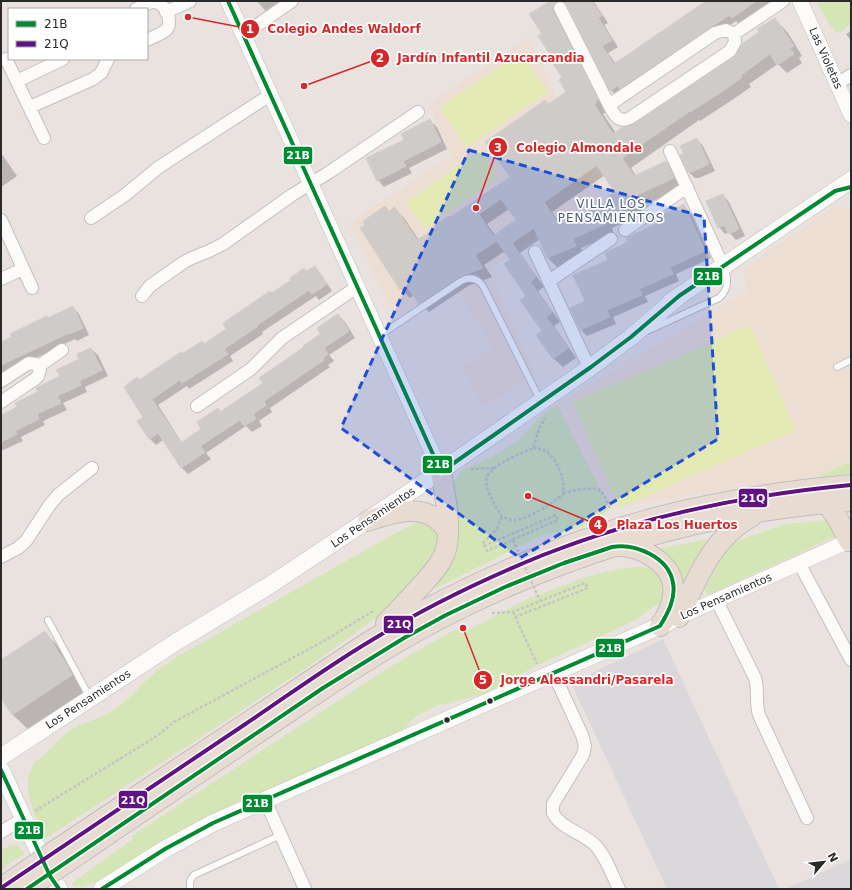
<svg xmlns="http://www.w3.org/2000/svg" width="852" height="890" viewBox="0 0 852 890" font-family="'DejaVu Sans',sans-serif">
  <rect width="100%" height="100%" fill="#e9e2df"/>
  <path fill="#dbd8db" d="M663 639 779 889H667L573 687 571 683Z
    M851 859V889H786Z"/>
  <path fill="#edded3" d="M529 38 601 193 489 270 534 374 484 407 461 367 494 347 451 284 395 319 350 223 451 156 429 104Z
    M834 207 851 208V461L818 477 737 488 610 508 557 405 747 291 743 269Z"/>
  <path fill="#d4e5b6" d="M817 1H851V24L840 32 836 33 821 11Z
    M557 405 610 508 593 523 561 533H547L434 589 452 563 456 550 457 533 453 490 455 481 459 474 464 469 492 457 518 441 542 415Z
    M851 461V473L818 477Z
    M851 518V529L710 594 706 593 705 589 715 567 723 554 737 541 785 524Z
    M420 522 427 523 438 529 441 549 392 606 368 624 309 666 45 839C36 818 19 786 34 764 36 760 42 758 45 754 54 746 61 736 72 729 84 722 99 719 111 712 128 702 139 686 154 673 162 666 173 660 182 654L392 535 414 524Z
    M708 539 685 587 683 588C680 567 672 563 657 549Z
    M636 567 654 568 666 580 663 598 659 603 635 620 530 669 484 694 439 705 417 716 401 731 318 769 243 800 179 831 97 881C88 885 79 890 71 884L133 839 132 836 374 677 410 655 458 628 461 634 527 599 589 576 614 570Z
    M12 845C19 845 21 848 24 854L4 867 5 868 1 871V850Z"/>
  <path fill="#e2e9b3" d="M520 52 548 92 467 147 440 108Z
    M480 150 499 177 425 229 406 203Z
    M750 325 796 430 619 508 573 402Z"/>
  <path fill="#0003" fill-rule="evenodd" d="M257 1H281L284 5 269 15Z
    M563 1H595L594 2 608 23 604 25 618 47 608 53 616 64 714 1H773L758 12 757 11 739 24 736 21 627 95 617 96 611 90 569 7Z
    M553 7 562 16 606 109 605 110 606 112 603 114 616 133 635 125 735 58 775 19 788 33 802 56 799 58 802 63 787 73 778 64 749 84 751 87 732 100 700 121 699 120 631 168 636 176 666 162 676 172 683 188 646 204 649 211 612 228 614 234 581 248 584 255 557 267 548 258 540 239 520 253 544 287 538 291 560 322 554 326 576 358 563 367 553 358 543 331 511 261 505 251 484 265 492 277 468 286 429 312 420 303 414 295 410 298 401 289 390 212 395 209 404 218 419 240 511 177 548 105 568 92 563 78 544 34ZM605 175 617 193 611 203 561 225 552 212ZM509 209 517 220 495 235 487 224Z
    M851 31V41L846 34Z
    M430 121 437 127 447 149 409 168 412 173 384 187 378 180 405 140Z
    M697 139 703 146 715 171 699 178H695L689 172 685 154Z
    M1 153 17 176 1 187Z
    M723 195 729 202 745 236 736 240 729 232 725 234 719 227Z
    M683 205 690 212 711 258 676 274 679 281 645 296 648 302 613 317 616 324 587 336 581 330 587 302 610 261 630 243 662 223Z
    M314 267 321 274 332 291 319 300 316 296 262 332 263 334 230 356 233 361 189 389 187 386 158 405 182 443 203 429 218 409 221 413 264 384 321 334 338 315 345 322 355 338 329 355 334 361 328 365 330 367 270 408 272 412 259 421 262 426 252 432 246 426 206 453 211 459 188 474 182 468 163 440 156 445 149 438 139 381 183 355 204 345 228 329 272 294Z
    M73 307 79 314 89 335 77 341 75 339 17 367 1 379V343L13 337 47 317 49 318Z
    M91 349 98 355 108 376 85 387 87 392 63 403 67 410 43 421 45 425 21 437 23 441 1 451V416L18 408 61 377Z
    M44 632 64 652 91 695 33 734 13 715 1 697V661Z"/>
  <path fill="#cfcbc9" stroke="#d4cecb" fill-rule="evenodd" d="M550 1H558L554 4 553 11 598 99 596 100 597 102 594 104 613 134 623 127 634 124 734 57 742 44 759 32 757 29 775 18 794 46 790 48 794 54 777 65 770 54 741 75 742 77 723 91 690 112V111L622 158 634 176 666 161 674 178 637 195 640 202 603 219 605 224 573 239 576 246 547 258 534 228 512 243 536 277 530 282 552 312 546 317 568 348 553 359 536 335 542 331 520 300 526 296 504 264 510 260 497 241 475 255 483 268 459 277 419 304 406 285 400 290 360 228 365 225 363 221 385 206 389 211 395 207 417 240 436 228 435 225 449 216 450 217 510 177 485 142 545 100 548 104 566 92 559 80 562 77 549 58 551 56 538 36 542 34 529 14ZM597 165 615 193 607 197 609 202 559 225 544 202ZM501 199 516 220 493 236 479 214Z
    M562 1H592L602 16 598 18 612 40 602 46 614 64 706 1H756L732 18 730 15 711 27 620 89 618 85 610 91 567 5Z
    M430 119 441 142 403 161 406 166 377 181 366 158 404 140 401 134Z
    M697 138 709 164 692 172 691 171 688 172 680 155 684 154 680 146Z
    M723 194 739 229 729 234 724 225 718 228 706 201Z
    M684 204 705 251 670 267 673 274 639 289 642 295 607 310 610 317 580 330 570 308 585 301 573 275 608 260 605 253 628 242 626 238 660 222 658 217Z
    M315 266 327 284 312 294 309 290 256 326 257 327 224 349 228 354 182 383 180 380 152 399 181 443 201 429 197 422 218 408 220 412 263 383 259 378 304 347 303 346 320 334 317 328 338 314 349 331 324 348 328 354 323 358 324 360 264 401 266 405 253 414 256 419 244 426 240 420 200 446 205 452 181 468 158 433 149 439 137 421 143 417 124 387 137 377 139 380 181 352 182 354 202 341 204 344 226 329 223 323 270 291 272 293 291 280 290 278 304 268 306 271Z
    M73 306 83 328 69 334V333L1 365V342L12 337 10 334 47 316 48 318Z
    M91 348 102 370 79 381 81 385 57 396 61 403 37 414 39 419 15 431 17 434 1 442V415L17 407 15 403 38 392 36 388 60 376 56 370 79 359 77 354Z
    M45 631 65 662 72 675 12 715 1 698V660Z"/>
  <g fill="none" stroke-linecap="round" stroke-linejoin="round">
    <g stroke="#c2c1c1" stroke-width="8">
      <path id="service" d="M649 330 719 298C729 289 729 279 724 267
        M379 336 461 281C470 276 477 278 483 286L540 400
        M837 367 851 360
        M48 620 90 698
        M190 889V881L194 875 281 835"/>
    </g>
    <g stroke="#c2c1c1" stroke-width="14">
      <path id="minor" d="M560 8 609 105C614 114 618 124 630 118L730 51 735 42 734 34 726 30 715 33 609 105
        M136 9C142 7 148 2 154 2 165 2 173 21 167 29 162 34 153 37 147 40
        M166 12 190 1
        M734 34 783 1
        M243 35 292 1
        M6 59 44 138
        M17 81 63 59
        M837 84 851 75
        M30 107 93 79 101 73 108 59
        M670 151 723 266
        M91 218 125 195 159 167 270 95
        M1 220 32 288
        M625 230 687 187
        M535 252 585 359
        M1 279 23 269
        M549 281 611 239
        M142 296 150 286 184 262 192 258 209 251 223 244 292 195 328 173 418 112
        M39 366 62 350
        M1 381 29 363 36 364 40 369 38 376 35 379 1 402
        M197 406 251 369 282 338 357 287
        M1 557 18 548 26 541 49 506 58 495 92 468
        M799 563 851 660
        M717 601 755 678C759 691 755 702 759 715L807 818
        M553 672 582 735 585 746 583 755 553 804V813C560 828 583 833 595 845 606 856 612 875 619 889
        M265 800 305 889
        M1 832 23 819"/>
    </g>
    <g stroke="#c2c1c1" stroke-width="16">
      <path id="tertiary" d="M228 1 441 472
        M800 1 851 115
        M679 617 851 540"/>
    </g>
    <g stroke="#c2c1c1" stroke-width="18">
      <path id="secondary" d="M670 302 851 180
        M1 757 176 642 270 585 416 488 591 367 631 337 679 296
        M1 770 50 876 59 889
        M102 889 165 849 213 823 671 621"/>
    </g>
    <g stroke="#c0bebd" stroke-width="22">
      <path id="trunk" d="M826 503 838 519 849 541
        M368 521C396 511 430 501 448 532
        M618 546C631 546 643 550 653 557 681 575 677 602 660 626
        M679 617C698 577 711 539 752 516
        M386 623C398 611 409 599 420 587 429 577 439 567 444 555 453 534 445 494 441 472
        M56 850 370 641C459 588 554 545 655 518 719 501 785 491 851 485
        M63 865C130 819 197 774 265 728 323 689 382 648 445 616 572 551 709 511 851 501
        M1 888 33 866
        M27 889 40 880"/>
    </g>
    <path stroke="#c6c5c5" stroke-width="2.5" stroke-dasharray="3 2" stroke-linecap="butt" d="M533 448C538 449 542 449 546 451 557 459 566 481 563 494 555 502 526 520 515 520 510 520 507 518 502 517 497 508 483 488 487 477 491 465 522 453 533 448L539 429 545 418
      M471 469 494 468
      M563 493C572 491 594 485 601 491 605 495 608 503 610 508
      M484 546 556 515 558 520 487 551 483 543 496 530 502 517
      M513 612 537 664
      M492 613 513 612 585 583 588 588 515 617
      M35 811 157 736 174 722 322 642 373 611"/>
    <use href="#service" stroke="#fcfbfa" stroke-width="6"/>
    <use href="#minor" stroke="#fcfbfa" stroke-width="12"/>
    <use href="#tertiary" stroke="#fcfbfa" stroke-width="15"/>
    <use href="#secondary" stroke="#fcfbfa" stroke-width="17"/>
    <use href="#trunk" stroke="#e8dbd2" stroke-width="20"/>
    <g stroke="#c0bebd" stroke-width="22" stroke-linecap="butt">
      <path id="trunk-bridge" d="M33 866 56 850
        M40 880 63 865"/>
    </g>
    <path stroke="#c6c5c5" stroke-width="2.5" stroke-dasharray="3 2" stroke-linecap="butt" d="M513 540 540 601"/>
    <use href="#trunk-bridge" stroke="#e8dbd2" stroke-width="20"/>
    <g stroke="#fff" stroke-width="7">
      <path id="bus-1" d="M228 1 441 472 591 367 631 337 679 296 835 191 851 187
        M1 770 50 876 59 889
        M27 889 323 688 404 638 446 615 505 587 564 563 612 547C635 543 669 557 673 583 676 598 668 613 660 626L213 823 165 849 102 889"/>
    </g>
    <g stroke="#fff" stroke-width="7">
      <path id="bus-2" d="M1 888C82 834 163 780 244 725 286 697 328 666 372 640 426 607 484 579 543 555 642 516 745 495 851 485"/>
    </g>
    <use href="#bus-1" stroke="#008a32" stroke-width="4"/>
    <use href="#bus-2" stroke="#5f1280" stroke-width="4"/>
  </g>
  <path fill="#1d4ed8" fill-opacity="0.2" stroke="#1d4ed8" stroke-width="3" stroke-dasharray="8 5" stroke-linejoin="round" d="M469 150 704 217 718 439 520 558 341 428Z"/>
  <g fill="#2a2a2a" stroke="#fff" stroke-width="1.5">
    <circle cx="490" cy="701" r="3.5"/>
    <circle cx="447" cy="720" r="3.5"/>
  </g>
  <g text-anchor="middle" stroke-width="3.5" stroke-linejoin="round" paint-order="stroke">
    <g font-size="11" fill="#2a2a2a" stroke="#fff">
      <text transform="translate(826 58) rotate(66)" y="4">Las Violetas</text>
      <text transform="translate(373 517) rotate(-34)" y="4">Los Pensamientos</text>
      <text transform="translate(726 596) rotate(-24)" y="4">Los Pensamientos</text>
      <text transform="translate(88 699) rotate(-33)" y="4">Los Pensamientos</text>
    </g>
    <g font-size="12" letter-spacing="1" fill="#485e7e" stroke="#fff">
      <text x="611" y="208">VILLA LOS<tspan x="611" dy="14">PENSAMIENTOS</tspan></text>
    </g>
  </g>
  <path fill="none" stroke="#d62828" stroke-width="1.5" d="M188 17L250 29M304 86L380 58M476 208L498 147M528 496L598 525M463 628L483 680"/>
  <g fill="#d62828" stroke="#fff" stroke-width="1.5">
    <circle cx="188" cy="17" r="4"/>
    <circle cx="304" cy="86" r="4"/>
    <circle cx="476" cy="208" r="4"/>
    <circle cx="528" cy="496" r="4"/>
    <circle cx="463" cy="628" r="4"/>
    <circle cx="250" cy="29" r="10"/>
    <circle cx="380" cy="58" r="10"/>
    <circle cx="498" cy="147" r="10"/>
    <circle cx="598" cy="525" r="10"/>
    <circle cx="483" cy="680" r="10"/>
  </g>
  <g font-size="12" text-anchor="middle" font-weight="bold" fill="#fff">
    <text x="250" y="33">1</text>
    <text x="380" y="62">2</text>
    <text x="498" y="152">3</text>
    <text x="598" y="529">4</text>
    <text x="483" y="684">5</text>
  </g>
  <g font-size="12" text-anchor="middle" font-weight="bold" fill="#d62828" stroke="#fff" stroke-width="3.5" stroke-linejoin="round" paint-order="stroke">
    <text x="344" y="33">Colegio Andes Waldorf</text>
    <text x="491" y="62">Jardín Infantil Azucarcandia</text>
    <text x="579" y="152">Colegio Almondale</text>
    <text x="677" y="529">Plaza Los Huertos</text>
    <text x="587" y="684">Jorge Alessandri/Pasarela</text>
  </g>
  <g stroke="#fff" stroke-width="1.5">
    <rect x="283" y="146" width="30" height="19" rx="4" fill="#008a32"/>
    <rect x="693" y="267" width="30" height="19" rx="4" fill="#008a32"/>
    <rect x="422" y="455" width="31" height="19" rx="4" fill="#008a32"/>
    <rect x="738" y="488" width="30" height="20" rx="4" fill="#5f1280"/>
    <rect x="383" y="615" width="31" height="19" rx="4" fill="#5f1280"/>
    <rect x="595" y="638" width="30" height="20" rx="4" fill="#008a32"/>
    <rect x="118" y="790" width="30" height="19" rx="4" fill="#5f1280"/>
    <rect x="242" y="794" width="31" height="19" rx="4" fill="#008a32"/>
    <rect x="14" y="821" width="30" height="19" rx="4" fill="#008a32"/>
  </g>
  <g font-size="11" text-anchor="middle" font-weight="bold" fill="#fff">
    <text x="298" y="159">21B</text>
    <text x="708" y="280">21B</text>
    <text x="438" y="468">21B</text>
    <text x="753" y="502">21Q</text>
    <text x="399" y="628">21Q</text>
    <text x="610" y="652">21B</text>
    <text x="133" y="804">21Q</text>
    <text x="257" y="807">21B</text>
    <text x="29" y="834">21B</text>
  </g>
  <rect width="852" height="890" fill="none" stroke="#2a2a2a" stroke-width="4"/>
  <rect x="8" y="8" width="140" height="52" fill="#ffffff" stroke="#aaaaaa"/>
  <rect x="16" y="21" width="20" height="6" fill="#008a32" stroke="#aaaaaa"/>
  <text x="44" y="28" font-size="12" fill="#2a2a2a">21B</text>
  <rect x="16" y="41" width="20" height="6" fill="#5f1280" stroke="#aaaaaa"/>
  <text x="44" y="48" font-size="12" fill="#2a2a2a">21Q</text>
  <g transform="translate(824 862) rotate(62)" stroke="#ffffff" stroke-width="3" paint-order="stroke">
  <path d="M0-3L7 15L0 10L-7 15Z" fill="#2a2a2a"/>
  <text y="-6" font-size="11" font-weight="bold" text-anchor="middle" fill="#2a2a2a">N</text>
  </g>
</svg>
